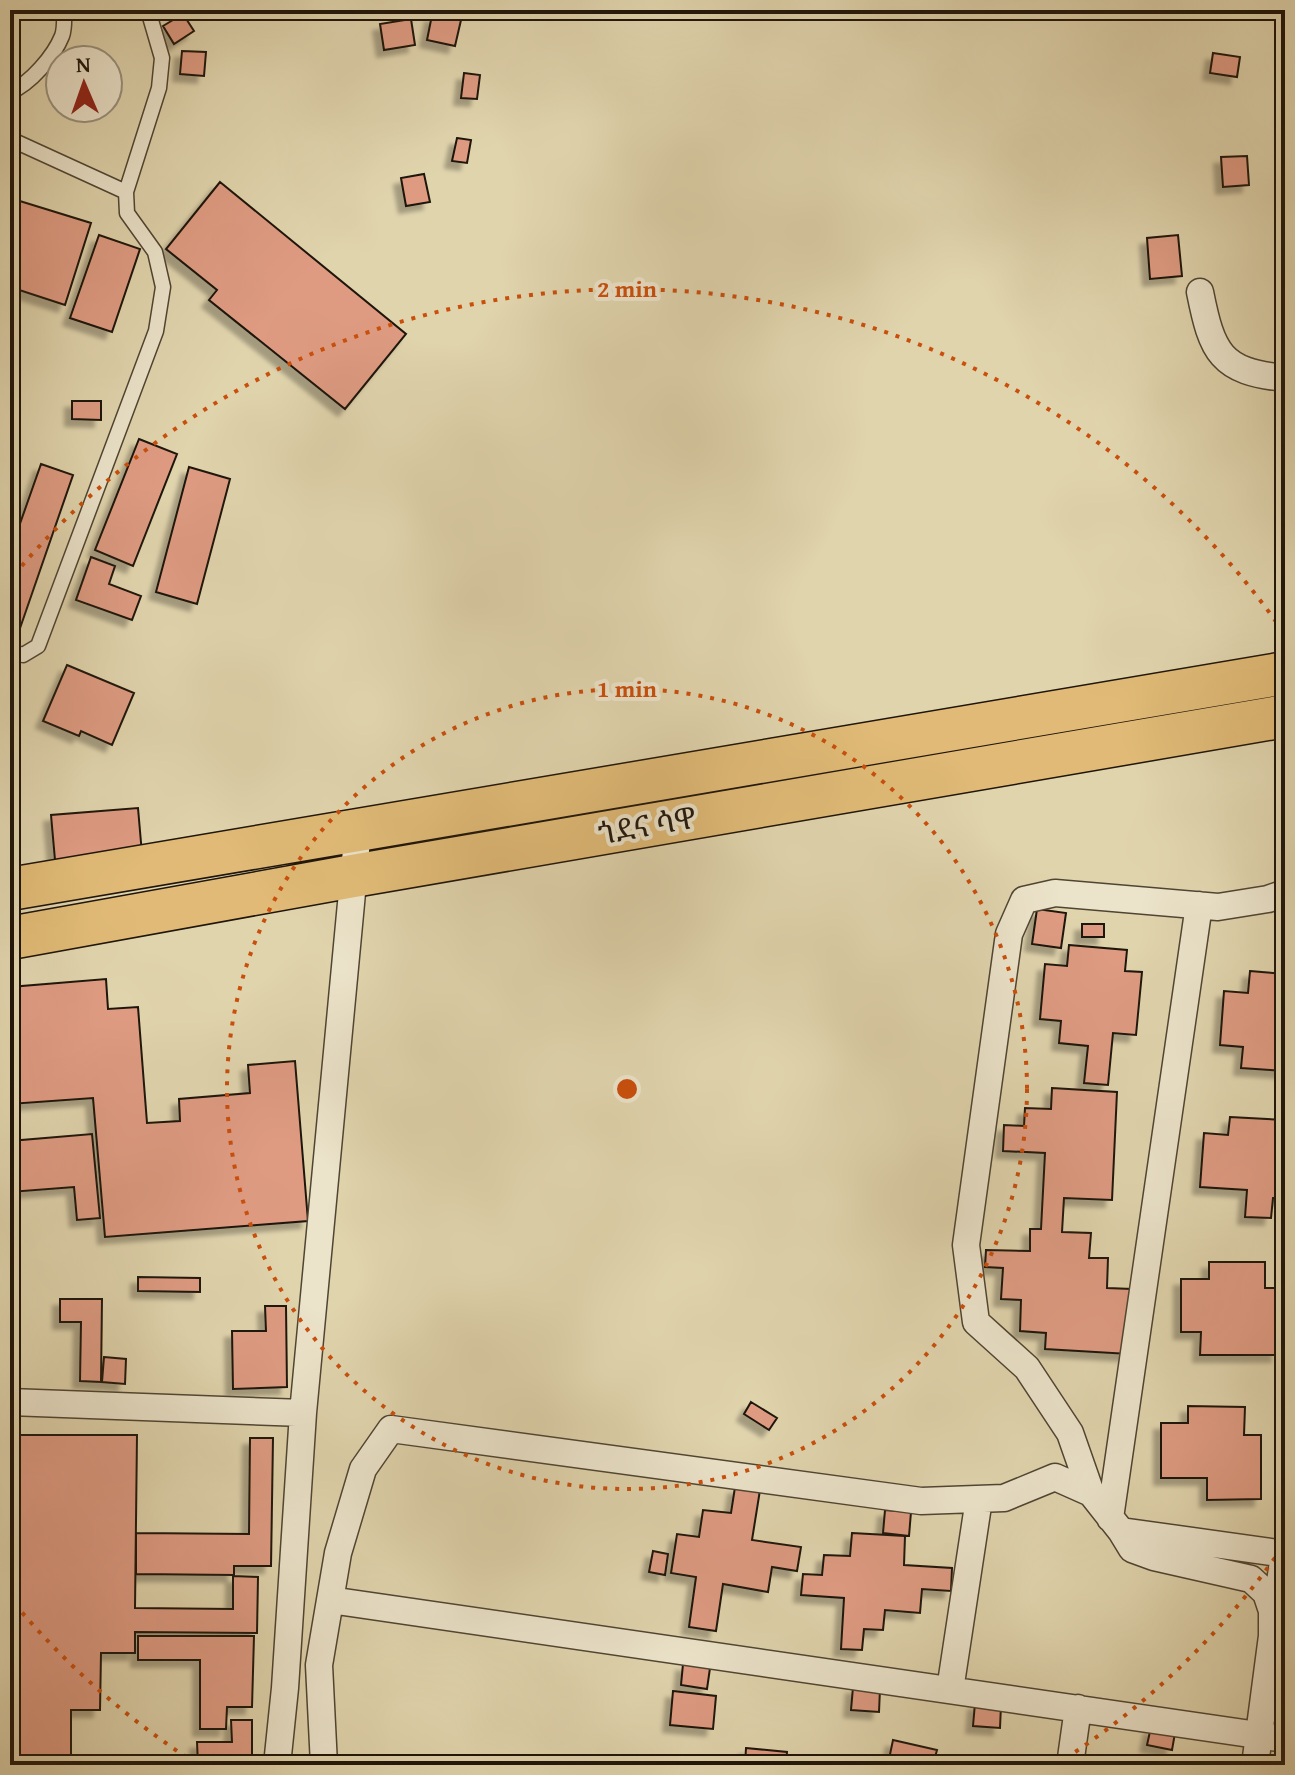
<svg xmlns="http://www.w3.org/2000/svg" width="1295" height="1775" viewBox="0 0 1295 1775" font-family="'Gentium Book Plus','Noto Serif Ethiopic',serif">
  <defs>
    <filter id="shadow"><feDropShadow dx="-7" dy="7" stdDeviation="2" flood-color="#0004"/></filter>
  </defs>
  <rect width="100%" height="100%" fill="#e0d4ad"/>
  <filter id="stains"><feTurbulence type="fractalNoise" baseFrequency=".0025" numOctaves="4"/><feColorMatrix values="0 0 0 0 .2 0 0 0 0 .09 0 0 0 0 .02 0 0 0 .5 -.17"/></filter>
  <radialGradient id="worn" r=".72"><stop offset=".6" stop-color="#630" stop-opacity="0"/><stop offset="1" stop-color="#630" stop-opacity=".3"/></radialGradient>
  <path fill="#de9b82" stroke="#1f150a" stroke-width="2" filter="url(#shadow)" d="M183 14 194 31 174 44 163 26Z
    M432 15 461 20 455 46 427 40Z
    M411 19 415 45 384 50 380 24Z
    M182 51 206 52 204 76 180 74Z
    M1213 53 1240 57 1237 77 1210 73Z
    M464 73 480 75 477 99 461 98Z
    M457 138 471 140 467 163 452 161Z
    M1247 156 1249 185 1223 187 1221 157Z
    M424 174 430 202 406 206 401 178Z
    M220 182 406 334 345 409 209 300 217 290 166 249Z
    M10 198 91 223 65 305 10 287Z
    M99 235 140 249 112 332 70 318Z
    M1178 235 1182 276 1150 279 1147 238Z
    M72 401H101V420L72 419Z
    M139 439 177 454 133 566 95 550Z
    M41 464 73 475 18 634 10 631V552Z
    M189 467 230 479 197 604 156 592Z
    M91 557 115 566 109 584 141 596 132 620 76 600Z
    M67 665 134 693 112 745 81 731 79 736 43 721Z
    M138 808 142 854 55 860 51 815Z
    M1037 909 1066 913 1061 948 1032 944Z
    M1082 924H1104V937H1082Z
    M1069 945 1127 950 1125 971 1142 972 1136 1035 1113 1033 1108 1085 1084 1083 1088 1046 1059 1043 1061 1021 1040 1019 1045 964 1067 966Z
    M1250 971 1285 974V1071L1241 1068 1243 1047 1220 1045 1224 991 1248 993Z
    M106 979 108 1009 138 1007 147 1123 180 1121 179 1099 250 1093 248 1065 295 1061 308 1221 105 1237 93 1098 10 1104V987Z
    M1052 1088 1117 1092 1112 1200 1064 1198 1062 1232 1091 1233 1089 1258H1108L1107 1288 1132 1289 1129 1354 1045 1349 1046 1333 1020 1331 1021 1300 1001 1299 1003 1268 985 1267 986 1250 1030 1251V1229H1041L1045 1153 1003 1151 1004 1125 1024 1126 1025 1108 1051 1109Z
    M1230 1117 1285 1120V1198H1273L1271 1218 1245 1217 1247 1190 1200 1187 1204 1133 1228 1135Z
    M92 1134 100 1218 77 1220 74 1187 10 1192V1141Z
    M1209 1262H1265V1288H1278V1355H1200L1201 1332H1181V1279H1209Z
    M138 1277 200 1278V1292L138 1291Z
    M60 1299H102L101 1382 80 1381 81 1322H60Z
    M265 1306H286L287 1387 233 1389 232 1331H266Z
    M104 1357 126 1359 125 1384 102 1382Z
    M751 1402 777 1418 769 1430 744 1414Z
    M1188 1406 1245 1407 1244 1435H1261V1499L1207 1500V1478H1161V1423H1188Z
    M12 1435H137L135 1608 233 1609V1576L258 1577 257 1633 135 1632V1653H101L100 1710H71V1765H10Z
    M250 1438H273L271 1566H234V1575L136 1574V1533L249 1534Z
    M735 1487 760 1490 752 1540 801 1547 797 1571 772 1567 768 1592 723 1584 716 1631 689 1627 696 1577 671 1573 677 1534 699 1537 703 1510 731 1513Z
    M885 1510 911 1512 909 1536 883 1533Z
    M852 1533 905 1536 904 1565 952 1568 951 1591 922 1589 920 1613 885 1610 883 1630 864 1629 862 1650 841 1649 844 1598 801 1595 803 1574 822 1575 824 1555 850 1556Z
    M653 1551 668 1554 665 1575 649 1572Z
    M138 1636H254L252 1707H227L226 1729H200V1660H138Z
    M683 1664 710 1668 707 1689 681 1685Z
    M853 1687 880 1689 879 1712 851 1710Z
    M673 1691 716 1696 713 1729 670 1725Z
    M975 1703 1001 1705 1000 1728 973 1726Z
    M231 1720H252V1765H198L197 1742H232Z
    M1151 1727 1175 1733 1172 1750 1147 1745Z
    M893 1740 937 1750 933 1765 888 1764Z
    M746 1748 787 1752 786 1765H745Z
    M1137 1759 1195 1760 1194 1765H1137Z"/>
  <g fill="none" stroke-linecap="round" stroke-linejoin="round">
    <g stroke="#4f4533" stroke-width="17">
      <path id="lane" d="M10 92C30 84 54 56 62 36 65 28 64 18 64 10
        M10 139 126 192
        M10 651 23 655 38 646 156 331 163 287 155 252 127 213 126 192 159 88 162 58 148 10"/>
    </g>
    <g stroke="#4f4533" stroke-width="29">
      <path id="street" d="M1200 292C1212 352 1220 372 1285 378
        M10 1402 303 1413 358 829
        M1091 1493 1070 1433 1027 1368 976 1322 966 1245 1009 934 1024 900 1055 893 1218 907 1268 899 1285 893
        M1110 1518 1199 905
        M1121 1531 1132 1549 1154 1557 1251 1579 1266 1593 1272 1611V1636L1255 1765
        M330 1600 1285 1739
        M1275 1616 1285 1548
        M950 1690 979 1499
        M277 1765 285 1688 303 1413
        M324 1765 319 1665 338 1553 363 1469 391 1429 921 1501 1004 1498 1055 1477 1091 1493 1121 1531 1285 1554
        M1070 1765 1078 1708"/>
    </g>
    <g stroke="#1f150a" stroke-width="45">
      <path id="primary" d="M10 889 1285 673
        M10 938 353 876 1285 716"/>
    </g>
    <use href="#lane" stroke="#ebe3ca" stroke-width="14"/>
    <use href="#street" stroke="#ebe3ca" stroke-width="26"/>
    <use href="#primary" stroke="#e0ba76" stroke-width="42"/>
  </g>
  <g fill="none" stroke="#ca4f0c" stroke-width="4" stroke-dasharray="4 8">
    <circle cx="627" cy="1089" r="400"/>
    <path d="M1282 1548A800 800 0 0 1 1057 1764M197 1764A800 800 0 0 1 14 1603M14 575A800 800 0 0 1 1282 630"/>
  </g>
  <g text-anchor="middle" stroke-width="8" stroke-linejoin="round" paint-order="stroke">
    <g font-size="30" fill="#1f150a" stroke="#ebe3ca">
      <text transform="translate(647 826) rotate(-10)" y="10">ጎደና ሳዋ</text>
    </g>
  </g>
  <circle cx="627" cy="1089" r="12" fill="#ca4f0c" stroke="#ebe3ca" stroke-width="4"/>
  <g font-size="24" text-anchor="middle" font-weight="bold" fill="#ca4f0c" stroke="#ebe3ca" stroke-width="8" stroke-linejoin="round" paint-order="stroke">
    <text x="627" y="297">2 min</text>
    <text x="627" y="697">1 min</text>
  </g>
  <rect width="1295" height="1775" fill="none" stroke="#e0d4ad" stroke-width="40"/>
  <rect x="12" y="12" width="1271" height="1751" fill="none" stroke="#1f150a" stroke-width="4"/>
  <rect x="20" y="20" width="1255" height="1735" fill="none" stroke="#1f150a" stroke-width="2"/>
  <g transform="translate(84 84) rotate(358)"><circle r="38" fill="#ebe3ca" stroke="#99917d" stroke-width="2"/>
  <path d="M0-6L14 30L0 20L-14 30Z" fill="#8f2418"/>
  <text y="-12" font-size="22" font-weight="bold" text-anchor="middle" fill="#1f150a">N</text>
  </g>
  <rect width="100%" height="100%" filter="url(#stains)"/>
  <rect width="100%" height="100%" fill="url(#worn)"/>
</svg>
